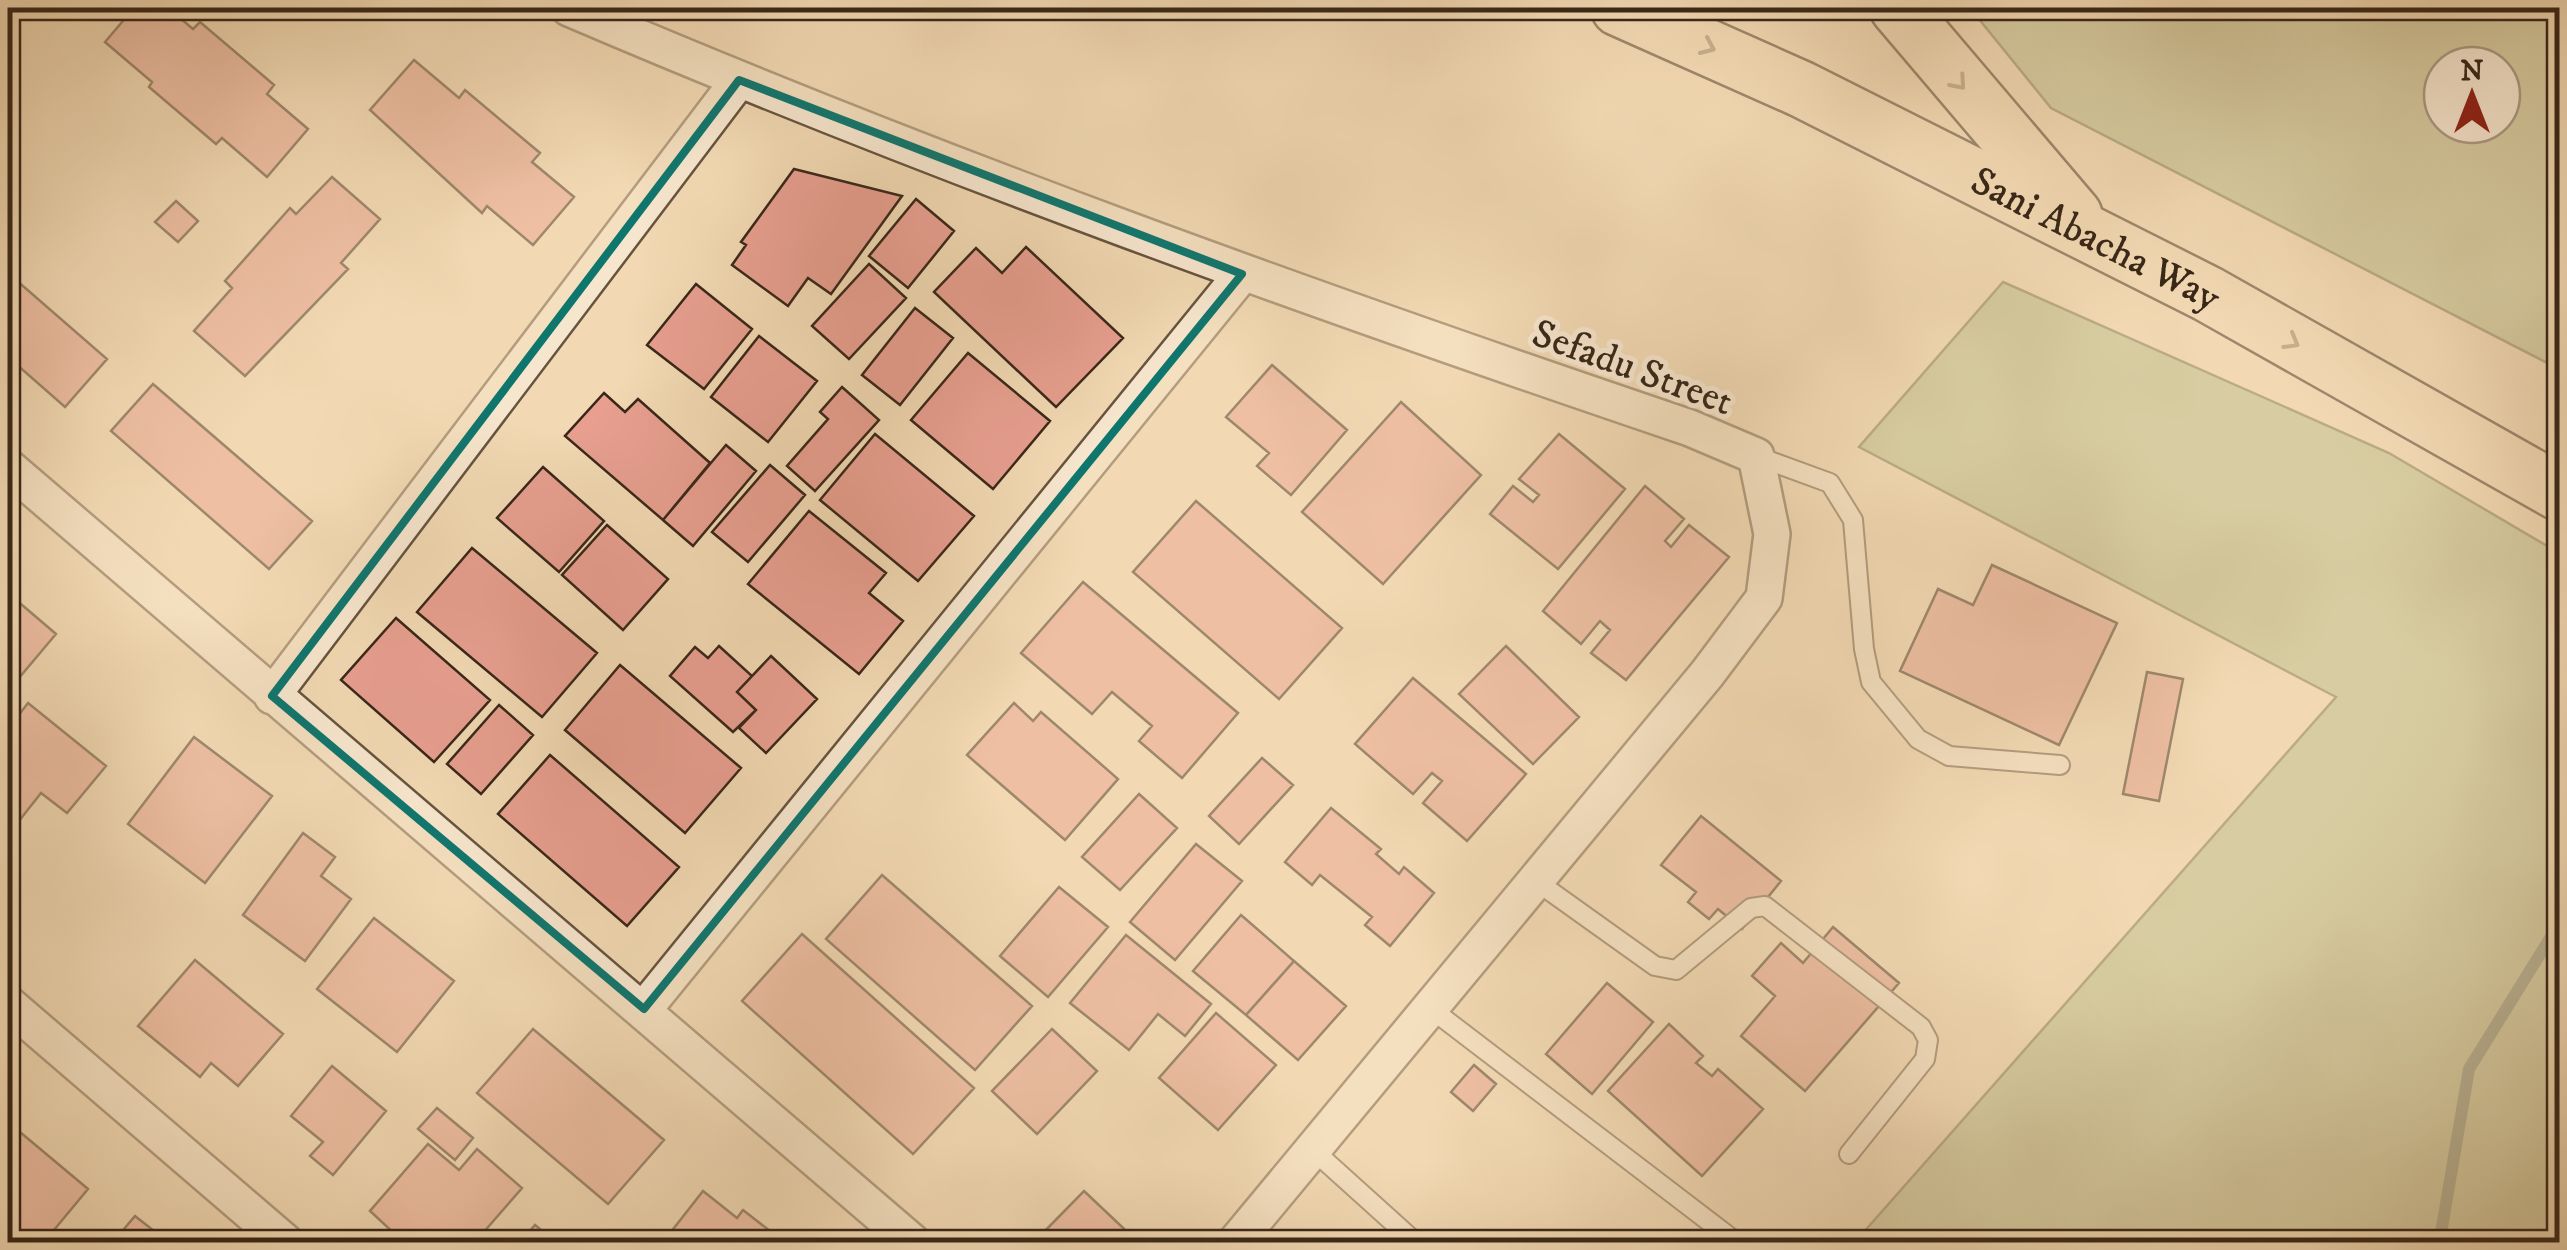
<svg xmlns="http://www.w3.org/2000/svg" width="2567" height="1250" viewBox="0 0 2567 1250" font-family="'IM FELL DW Pica',serif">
  <rect width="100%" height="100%" fill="#f2d9b3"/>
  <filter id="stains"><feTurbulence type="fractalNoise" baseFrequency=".002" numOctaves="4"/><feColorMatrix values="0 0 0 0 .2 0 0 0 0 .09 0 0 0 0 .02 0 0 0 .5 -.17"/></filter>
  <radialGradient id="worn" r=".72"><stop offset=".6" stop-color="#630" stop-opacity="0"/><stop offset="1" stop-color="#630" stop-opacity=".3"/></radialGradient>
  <path fill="#b9bf8e" stroke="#787353" stroke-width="2.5" fill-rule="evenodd" d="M1970 8H2559V369L2051 108ZM2442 65H2502V125H2442Z
    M2003 282 2389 453 2559 553V1242H1855L2336 697 1859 447Z"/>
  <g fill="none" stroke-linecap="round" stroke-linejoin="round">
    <path stroke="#74806e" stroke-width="12" d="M2436 1242 2440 1239 2469 1069 2552 935 2560 863"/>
  </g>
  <path fill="#e89f90" stroke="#382718" stroke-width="2.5" d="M134 8H168L193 29 200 22 274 85 267 94 308 129 267 177 222 138 216 144 149 87 152 82 105 42Z
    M414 60 459 98 465 90 540 153 532 162 574 197 533 245 487 206 482 213 370 110Z
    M794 169 902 196 831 294 808 278 788 306 732 265 746 245 741 242Z
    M332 177 380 219 341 263 348 269 245 376 194 331 232 288 225 281 290 208 296 214Z
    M916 199 954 231 908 288 869 256Z
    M176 201 198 221 178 242 155 222Z
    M1026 247 1123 338 1056 407 934 292 976 248 1002 273Z
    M869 264 906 298 849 359 812 326Z
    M8 273 107 359 65 407 8 357Z
    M696 284 752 329 704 389 647 345Z
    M915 308 953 338 900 405 862 375Z
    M759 336 817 381 768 442 711 397Z
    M968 353 1050 421 993 489 911 420Z
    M1272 365 1347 430 1291 495 1257 466 1269 453 1226 417Z
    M153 384 312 521 269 569 111 431Z
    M842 387 879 420 815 491 787 466 828 419 820 412Z
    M604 393 625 412 638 399 710 463 663 520 565 436Z
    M1401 402 1481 475 1383 584 1302 512Z
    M875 434 974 516 918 581 820 500Z
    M1559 434 1625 489 1558 569 1490 514 1513 486 1533 502 1539 495 1519 479Z
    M726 445 756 471 693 546 663 520Z
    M770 465 805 495 748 562 712 532Z
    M543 467 604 521 559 572 497 518Z
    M1645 486 1684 519 1665 541 1671 547 1689 525 1729 557 1626 680 1591 653 1610 630 1600 621 1581 644 1543 611Z
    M1196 501 1342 628 1279 699 1133 572Z
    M809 511 886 573 869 593 903 621 859 674 748 584Z
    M607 525 668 579 623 630 562 575Z
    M472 548 597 653 542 717 417 612Z
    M1992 565 2117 623 2059 745 1900 671 1938 589 1973 605Z
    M1083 582 1238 713 1182 778 1139 741 1152 726 1112 692 1092 714 1021 653Z
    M8 593 56 634 8 691Z
    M396 618 490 700 434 762 341 680Z
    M719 646 752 676 737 692 756 710 733 732 670 676 695 647 708 658Z
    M1506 646 1579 717 1533 764 1459 694Z
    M771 656 817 699 766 753 739 728 756 710 737 692Z
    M620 665 741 768 685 833 565 730Z
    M2147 672 2183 679 2159 801 2123 794Z
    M1413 678 1526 774 1467 841 1423 803 1442 781 1432 773 1413 794 1355 744Z
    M28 703 106 766 67 813 41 793 8 835V729Z
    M1014 703 1033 721 1041 712 1118 779 1065 840 967 755Z
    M499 705 533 735 481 794 447 764Z
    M194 737 272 796 205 883 128 824Z
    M550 755 679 867 627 926 498 814Z
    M1262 758 1293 785 1239 844 1209 816Z
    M1139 794 1177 828 1120 890 1082 857Z
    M1331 808 1381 849 1376 854 1399 874 1404 867 1434 893 1390 946 1365 925 1372 917 1320 875 1312 885 1285 862Z
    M1701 816 1781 881 1742 929 1718 909 1709 919 1688 902 1696 892 1661 865Z
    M303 833 335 857 321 876 351 899 305 961 243 915Z
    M1196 844 1242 881 1175 960 1130 922Z
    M882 875 1032 1006 975 1070 826 939Z
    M1059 887 1108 927 1048 997 1000 956Z
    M1241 915 1294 961 1246 1015 1193 971Z
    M374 918 454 981 397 1052 317 989Z
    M1833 927 1899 983 1805 1091 1741 1036 1775 996 1752 976 1781 943 1803 963Z
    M802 934 974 1088 913 1154 742 1001Z
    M1126 935 1211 1004 1185 1036 1158 1014 1129 1050 1070 1003Z
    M195 960 283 1034 238 1086 211 1063 200 1077 138 1026Z
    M1294 961 1346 1006 1298 1060 1246 1015Z
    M1607 983 1653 1022 1592 1094 1546 1054Z
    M1216 1013 1276 1065 1218 1130 1159 1078Z
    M1669 1024 1703 1056 1696 1063 1712 1076 1718 1069 1763 1109 1702 1176 1608 1091Z
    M533 1029 664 1140 608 1204 477 1093Z
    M1052 1029 1097 1071 1037 1134 992 1091Z
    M1474 1065 1496 1084 1473 1111 1451 1092Z
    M332 1066 386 1111 333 1175 310 1156 323 1142 291 1116Z
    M437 1108 473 1138 455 1160 418 1129Z
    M8 1122 88 1189 44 1242H8Z
    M428 1144 459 1170 477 1149 522 1188 475 1242H391L397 1236 370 1211Z
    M703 1191 737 1218 743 1210 770 1231 761 1242H663Z
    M1084 1191 1138 1242H1034Z
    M135 1216 168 1242H113Z
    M535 1225 556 1242H520Z"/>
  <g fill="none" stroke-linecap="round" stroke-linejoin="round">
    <g stroke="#66543f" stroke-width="22">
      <path id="lane" d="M1756 456 1830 483 1853 520 1864 649 1871 682 1918 739 1949 756 2060 765
        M1536 881 1655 966 1676 970 1751 908 1765 906 1921 1027 1928 1040 1925 1059 1849 1154
        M1430 1008 1736 1242
        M1313 1150 1415 1242"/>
    </g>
    <g stroke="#66543f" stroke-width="40">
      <path id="street" d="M569 8C936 165 1312 300 1690 428L1756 456 1772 534 1764 598 1707 674 1236 1242
        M8 467 912 1242
        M272 696 739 80
        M8 1004 285 1242
        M644 1009 1242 274"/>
    </g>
    <g stroke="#382718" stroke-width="60">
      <g id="highway">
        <path id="s1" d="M1619 8 1801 89 2208 294 2560 493"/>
        <path d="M1898 8 2074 215"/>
      </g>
    </g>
    <use href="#lane" stroke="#f7e6ce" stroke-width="18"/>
    <use href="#street" stroke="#f7e6ce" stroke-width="35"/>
    <use href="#highway" stroke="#f2d9b3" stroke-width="55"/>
  </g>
  <defs><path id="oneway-chevron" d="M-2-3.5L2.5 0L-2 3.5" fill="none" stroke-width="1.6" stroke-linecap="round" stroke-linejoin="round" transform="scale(2.5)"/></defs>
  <g stroke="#958066">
    <use href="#oneway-chevron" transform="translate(1708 47) rotate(24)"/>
    <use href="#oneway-chevron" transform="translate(1959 83) rotate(49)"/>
    <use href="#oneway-chevron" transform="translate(2292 342) rotate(30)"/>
  </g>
  <path d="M0 0H2567V1250H0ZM739 80 1242 274 644 1009 272 696Z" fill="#f2d9b3" fill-opacity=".55" fill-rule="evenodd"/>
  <path fill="none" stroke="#0f766e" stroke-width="8" stroke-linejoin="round" d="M739 80 1242 274 644 1009 272 696Z"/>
  <g text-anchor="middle" stroke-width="10" stroke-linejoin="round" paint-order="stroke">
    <g font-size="40" fill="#382718" stroke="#f7e6ce">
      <text dy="14" stroke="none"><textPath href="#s1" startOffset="530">Sani Abacha Way</textPath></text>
      <text transform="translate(1633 366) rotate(20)" y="14">Sefadu Street</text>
    </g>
  </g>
  <rect width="2567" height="1250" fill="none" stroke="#f2d9b3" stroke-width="40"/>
  <rect x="10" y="10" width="2547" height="1230" fill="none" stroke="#382718" stroke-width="5"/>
  <rect x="20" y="20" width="2527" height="1210" fill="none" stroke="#382718" stroke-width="2.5"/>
  <g transform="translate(2472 95)"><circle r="48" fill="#f7e6ce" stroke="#ab9a85" stroke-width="2.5"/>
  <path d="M0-8L18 38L0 25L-18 38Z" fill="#8f2418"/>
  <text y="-15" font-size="28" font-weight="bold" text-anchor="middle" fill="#382718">N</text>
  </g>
  <rect width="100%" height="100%" filter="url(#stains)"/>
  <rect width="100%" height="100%" fill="url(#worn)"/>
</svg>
